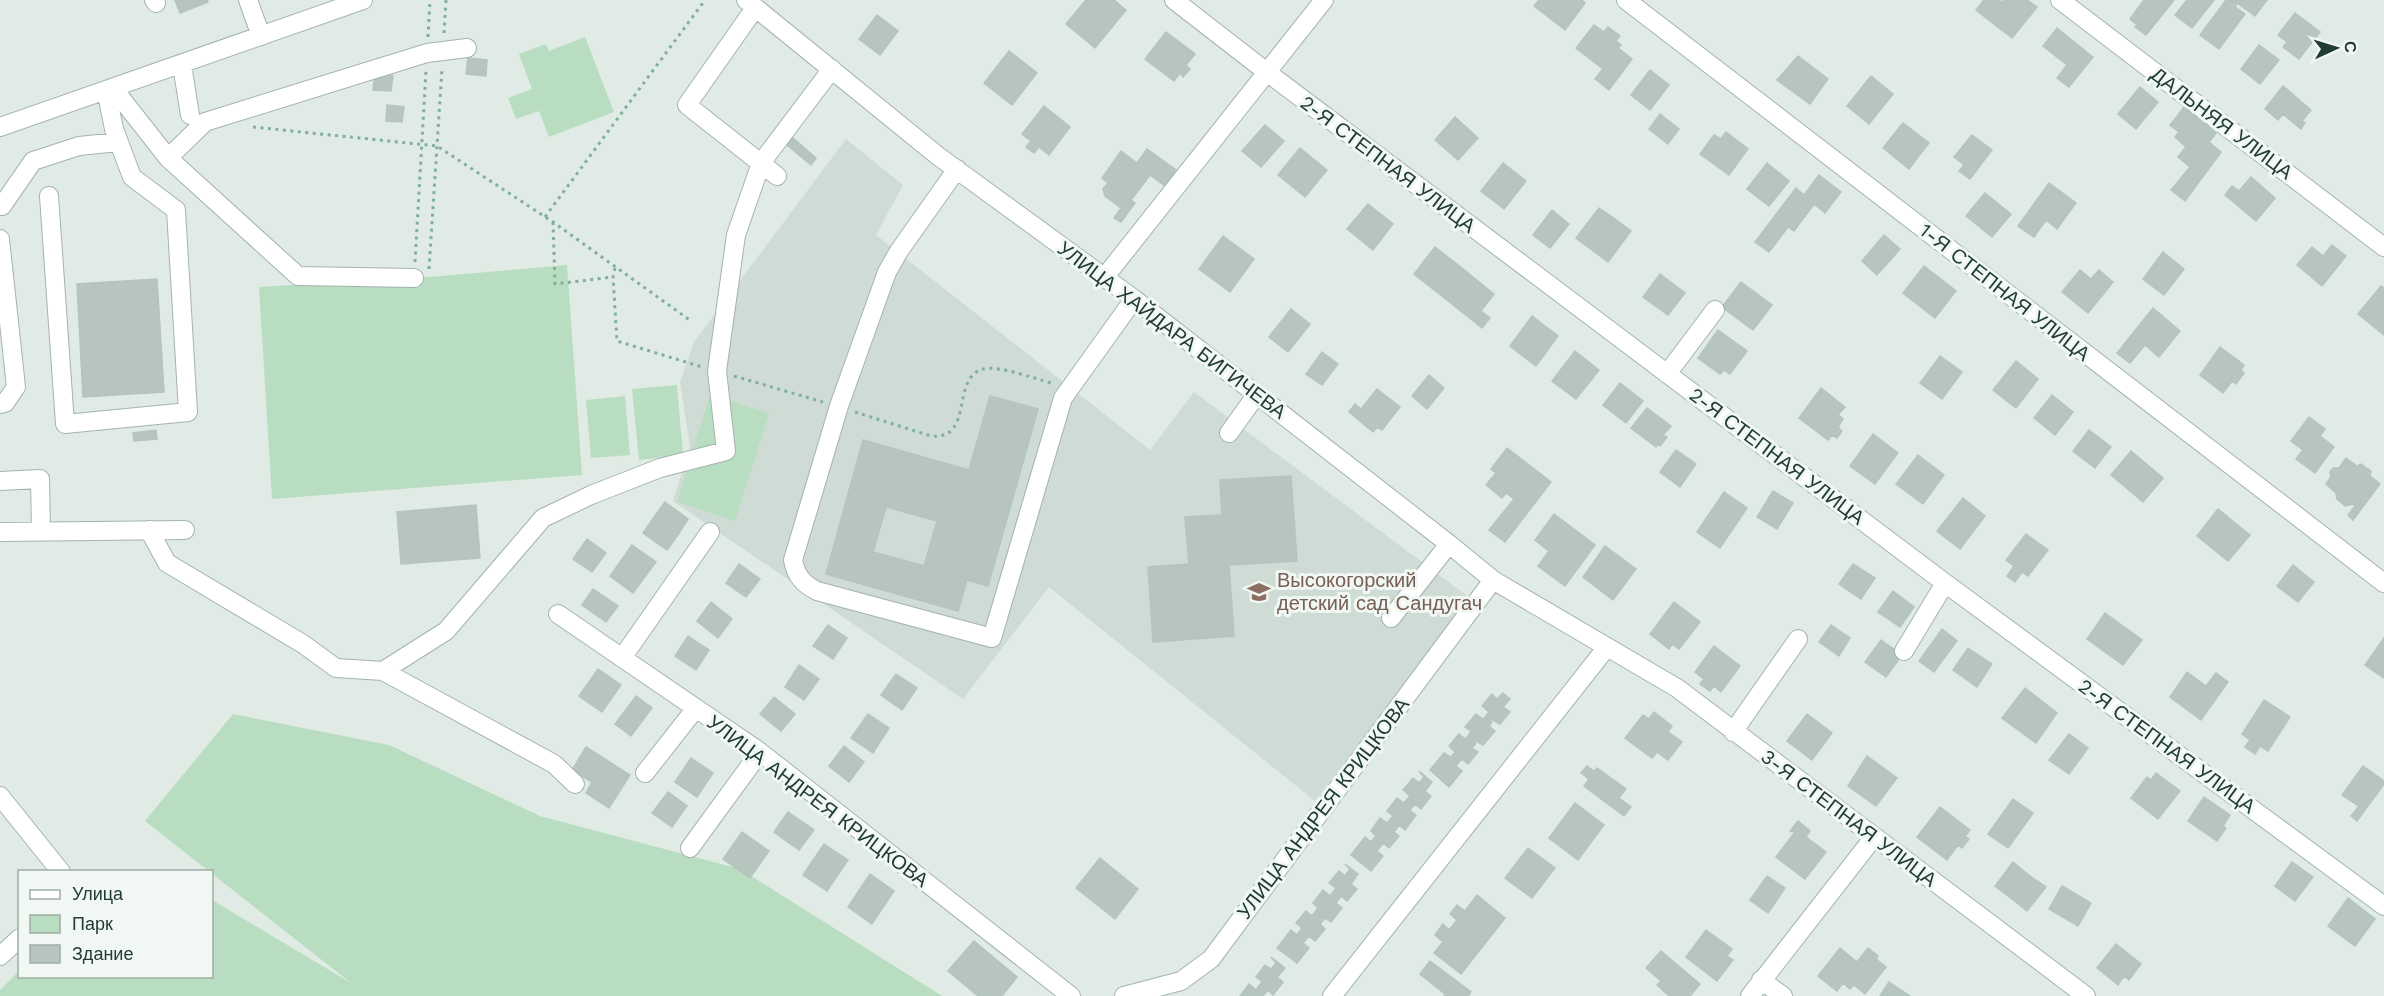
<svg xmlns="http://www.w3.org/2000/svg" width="2384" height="996" viewBox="0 0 2384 996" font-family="'Work Sans',sans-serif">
  <rect width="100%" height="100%" fill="#e1ebe6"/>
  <path fill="#cfdbd5" d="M846 139 903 185 876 235 1150 450 1194 392 1470 598 1315 801 1049 587 963 699 673 501 690 446 680 382 694 342Z"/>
  <path fill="#b9ddc1" d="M585 37 614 112 549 137 539 111 516 119 508 98 532 89 519 54 546 44 549 51Z
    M567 265 582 475 272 499 259 287 429 277Z
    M677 385 683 455 639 460 632 389Z
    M710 395 769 413 735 521 677 502Z
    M625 396 630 455 591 458 586 400Z
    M233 714 389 745 540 816 740 869 942 996H0V990L19 971 20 976H212V900L351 983 145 821Z"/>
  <path fill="#b6c6bf" stroke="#b3c5bd" stroke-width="1.5" fill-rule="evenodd" d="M175 0H207L208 2 180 13Z
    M1086 0H1114L1126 10 1095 48 1066 24Z
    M1539 0H1582L1585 3 1565 30 1534 6Z
    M1984 0H1999L2002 2 2004 0H2027L2037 7 2012 38 1976 10Z
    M2144 0H2174L2146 35 2135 27 2137 25 2130 19Z
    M2187 0H2214L2192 28 2175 15Z
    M2226 0H2267L2255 16 2237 3 2235 7 2245 14 2219 49 2200 35Z
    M2295 13 2320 32 2299 59 2283 47 2287 42 2278 35Z
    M877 15 898 31 880 55 859 39Z
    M1594 25 1604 32 1608 27 1620 36 1616 41 1621 45 1618 48 1632 59 1609 90 1595 79 1603 69 1576 48Z
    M2057 28 2093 57 2069 87 2057 78 2067 65 2043 46Z
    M1166 32 1195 54 1186 65 1190 69 1183 77 1180 73 1174 81 1145 59Z
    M2259 45 2279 60 2260 84 2241 69Z
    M1009 51 1037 73 1012 105 984 83Z
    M1798 56 1828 79 1810 104 1777 80Z
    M468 58 487 60 486 76 466 74Z
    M1650 70 1669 85 1650 110 1631 95Z
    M375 74 393 76 391 91 373 90Z
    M1871 76 1893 94 1869 124 1847 106Z
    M2283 86 2311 110 2302 121 2305 123 2301 129 2283 114 2278 120 2265 109Z
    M2140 87 2158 102 2136 129 2118 114Z
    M387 105 404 107 402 122 386 121Z
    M1044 106 1070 127 1049 155 1039 147 1034 153 1026 147 1031 141 1022 134Z
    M2184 107 2216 133 2209 142 2221 152 2185 201 2171 190 2190 167 2178 157 2186 147 2175 137 2179 132 2170 125Z
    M1660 114 1679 129 1668 144 1649 129Z
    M1455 117 1478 138 1458 160 1435 140Z
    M1903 123 1929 143 1909 169 1883 148Z
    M1265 125 1284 141 1261 167 1242 151Z
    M1726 132 1748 149 1729 175 1700 154 1714 135 1721 139Z
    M1972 135 1992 150 1970 179 1959 171 1964 165 1954 157Z
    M793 138 816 158 811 165 787 145Z
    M1300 148 1327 170 1305 197 1278 175Z
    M1147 149 1176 170 1165 186 1150 175 1131 200 1135 203 1121 222 1114 218 1121 208 1105 196 1103 189 1108 183 1102 178 1121 151 1137 163Z
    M1503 163 1526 181 1504 209 1481 191Z
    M1767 163 1789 181 1769 206 1747 189Z
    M1819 175 1841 192 1825 213 1814 204 1794 231 1788 227 1769 252 1755 242 1796 188 1804 195Z
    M2251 177 2275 198 2256 221 2225 195 2232 186 2239 191Z
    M2049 183 2076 203 2057 229 2046 220 2034 237 2018 226Z
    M1985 193 2011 214 1992 237 1966 216Z
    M1368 204 1393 224 1373 250 1347 229Z
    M1599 208 1615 219 1592 250 1576 238Z
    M1552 210 1569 224 1550 248 1533 235Z
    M1615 219 1631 231 1608 262 1592 250Z
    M1884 235 1900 249 1877 275 1862 261Z
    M1223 236 1254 259 1230 292 1199 269Z
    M2332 245 2346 256 2322 286 2297 265 2312 247 2323 256Z
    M1435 247 1468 273 1447 300 1414 274Z
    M2163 252 2184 269 2164 295 2143 279Z
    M1924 266 1956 291 1935 318 1903 293Z
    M2080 270 2091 279 2099 270 2113 282 2088 313 2062 292Z
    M1468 273 1494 294 1481 311 1490 318 1482 328 1447 300Z
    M1660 274 1685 293 1668 315 1643 297Z
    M157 279 164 392 83 397 77 284Z
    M1741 282 1772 305 1753 330 1722 307Z
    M2381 286 2384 288V335L2358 314Z
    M2153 308 2180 331 2159 357 2145 345 2130 363 2117 353Z
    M1291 309 1310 324 1288 352 1269 337Z
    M1532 316 1558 336 1536 366 1510 346Z
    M1718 330 1747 351 1730 374 1724 370 1720 374 1698 358Z
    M2220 347 2244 365 2241 370 2244 373 2236 384 2232 381 2223 393 2200 375Z
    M1575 351 1599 370 1576 399 1552 381Z
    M1322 352 1338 364 1322 385 1306 374Z
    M1940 356 1962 372 1942 399 1920 383Z
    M2016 361 2038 379 2016 408 1993 390Z
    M1429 375 1444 388 1427 409 1412 396Z
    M1620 383 1643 401 1626 423 1603 405Z
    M1821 388 1845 407 1838 415 1843 419 1838 427 1842 431 1837 438 1832 435 1828 440 1799 418Z
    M1377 389 1400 407 1382 430 1377 427 1373 432 1349 412 1355 404 1361 409Z
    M2052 395 2073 412 2055 435 2034 418Z
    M990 396 1038 409 988 586 967 580 958 611 826 574 863 440 969 470ZM886 507 937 521 924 566 873 552Z
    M1647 408 1671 426 1663 435 1667 437 1660 446 1658 444 1656 447 1631 428Z
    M2309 417 2325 429 2320 436 2334 447 2315 473 2296 459 2303 450 2291 441Z
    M156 430 157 439 134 441 133 433Z
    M2089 430 2111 447 2095 468 2073 451Z
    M1873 434 1898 453 1875 484 1850 466Z
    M1507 448 1551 482 1505 542 1489 530 1514 499 1506 493 1502 498 1486 485 1496 473 1491 469Z
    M1676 450 1696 464 1680 487 1660 472Z
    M2131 451 2163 478 2143 502 2111 475Z
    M1918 455 1944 475 1923 504 1896 484Z
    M2346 458 2357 466 2361 464 2371 471 2370 476 2380 484 2353 520 2348 515 2355 506 2353 504 2345 506 2337 499 2336 493 2326 484 2331 477 2330 472 2333 468H2339Z
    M1291 476 1297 561 1229 565 1234 636 1153 642 1148 567 1189 564 1185 517 1222 515 1220 480Z
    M1773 491 1793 503 1777 529 1757 517Z
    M1724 492 1747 508 1720 548 1697 532Z
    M1963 498 1985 516 1960 549 1937 531Z
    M665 502 688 519 678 535 654 517Z
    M476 505 480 558 401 564 397 512Z
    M2218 509 2250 535 2228 561 2197 536Z
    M1554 514 1595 545 1565 586 1538 566 1549 551 1535 540Z
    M654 517 678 535 667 550 643 533Z
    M2026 534 2048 550 2028 576 2022 572 2015 582 2007 576 2014 566 2006 560Z
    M587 539 606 553 592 572 573 559Z
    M632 545 656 562 633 593 610 576Z
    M1605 546 1636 569 1613 600 1583 577Z
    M739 564 760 579 746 597 726 583Z
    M1853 564 1875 578 1861 599 1839 584Z
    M2293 565 2314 582 2298 602 2277 586Z
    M593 589 618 606 606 622 582 605Z
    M1893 591 1914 607 1900 627 1878 612Z
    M711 602 732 619 718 638 697 621Z
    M1674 602 1700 622 1679 649 1672 644 1669 649 1650 634Z
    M2105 613 2142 640 2123 665 2087 639Z
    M828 625 847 638 833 659 813 646Z
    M1831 625 1850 638 1839 656 1819 642Z
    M1942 629 1957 641 1934 672 1919 661Z
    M688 636 709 650 696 670 675 656Z
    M2384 638V678L2365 665Z
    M1881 640 1902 655 1886 677 1865 662Z
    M1714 646 1740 666 1721 692 1714 686 1710 691 1700 684 1704 679 1695 672Z
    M1968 648 1992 664 1977 687 1953 670Z
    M799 665 819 679 804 700 785 687Z
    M598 669 621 685 602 712 579 696Z
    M2187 672 2206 686 2216 673 2228 682 2201 720 2170 697Z
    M896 674 917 688 902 710 881 695Z
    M2025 688 2057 713 2036 743 2002 718Z
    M1503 693 1510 699 1503 707 1510 712 1500 724 1486 716 1489 712 1482 706 1492 694 1497 699Z
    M636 696 652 708 631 736 615 724Z
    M774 697 795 714 781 731 760 714Z
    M2264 700 2290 717 2268 751 2260 746 2255 754 2245 747 2250 740 2242 734Z
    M1654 712 1672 726 1668 732 1682 742 1668 760 1657 752 1652 758 1625 738 1643 715 1649 719Z
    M868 714 889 728 873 753 851 738Z
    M1476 714 1483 719 1486 716 1492 722 1489 726 1495 731 1483 745 1468 736 1471 731 1465 727Z
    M1807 714 1832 733 1812 760 1787 741Z
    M1459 734 1465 739 1468 736 1476 743 1472 748 1478 752 1468 764 1462 759 1459 762 1452 756 1455 752 1449 746Z
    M2069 734 2088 748 2069 774 2049 760Z
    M844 746 864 762 849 782 829 766Z
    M586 747 630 775 609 808 586 793 592 782 572 770Z
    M1444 753 1459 762 1456 766 1462 771 1449 787 1430 770Z
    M1867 756 1897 778 1876 806 1848 786Z
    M691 758 713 773 697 797 675 782Z
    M1587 766 1594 771 1597 768 1626 789 1619 798 1631 807 1624 816 1584 786 1589 779 1581 773Z
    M2363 766 2384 781V784L2357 821 2351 816 2359 806 2342 795Z
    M1419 771 1432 782 1425 791 1431 796 1421 809 1415 804 1410 810 1416 815 1405 830 1399 825 1394 832 1399 836 1389 848 1383 843 1377 851 1383 856 1371 871 1351 855 1365 837 1371 842 1376 836 1371 831 1380 818 1387 823 1393 816 1387 811 1397 798 1404 803 1410 796 1403 790 1413 778 1419 783 1424 777Z
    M2156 773 2180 791 2158 819 2131 798 2147 777 2151 780Z
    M668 792 687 806 672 827 652 813Z
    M2204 797 2230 815 2223 826 2226 828 2217 841 2188 821Z
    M2013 799 2033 813 2008 848 1988 834Z
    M1575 803 1604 825 1578 860 1549 838Z
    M1940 807 1970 830 1965 836 1969 839 1962 848 1958 845 1947 860 1917 837Z
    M788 812 814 830 799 850 774 832Z
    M1798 821 1810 831 1806 837 1826 852 1805 879 1776 857 1795 832 1790 831Z
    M742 832 769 851 750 878 723 859Z
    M824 844 848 860 827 891 803 875Z
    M1528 848 1555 868 1532 898 1505 878Z
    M1100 858 1138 889 1115 919 1076 888Z
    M2013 862 2030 876 2012 899 1995 886Z
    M2292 862 2313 877 2295 901 2275 886Z
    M1345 864 1358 874 1351 884 1357 889 1347 901 1341 896 1336 903 1342 908 1331 922 1325 918 1320 924 1325 929 1315 941 1309 936 1303 943 1309 948 1297 963 1277 948 1291 930 1297 935 1302 928 1296 923 1306 911 1312 916 1318 908 1313 903 1323 890 1330 896 1336 888 1329 883 1339 871 1345 876 1350 869Z
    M870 874 894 891 872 924 848 907Z
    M1767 876 1785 888 1768 913 1750 900Z
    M2030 876 2046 887 2027 911 2012 899Z
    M2062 886 2091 903 2078 926 2049 909Z
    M1477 895 1505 918 1461 974 1434 953 1443 942 1435 935 1443 924 1449 930 1457 920 1450 914 1457 905 1465 911Z
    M2348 898 2375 919 2355 946 2328 926Z
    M1706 930 1732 949 1727 956 1733 960 1717 981 1686 957Z
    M974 941 1017 977 1002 996H978L948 971Z
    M2116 944 2141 964 2129 980 2124 976 2118 985 2097 968Z
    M1840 948 1857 962 1868 948 1878 956 1876 959 1886 967 1865 994 1854 985 1850 989 1843 983 1837 991 1818 976Z
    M1661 951 1700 984 1690 996H1669L1657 985 1661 981 1646 968Z
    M1271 957 1285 968 1277 977 1283 982 1273 995 1268 990 1263 996H1240L1249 984 1256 990 1262 982 1256 977 1265 965 1271 969 1276 963Z
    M1430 961 1471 992 1468 996H1444L1445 994 1420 974Z
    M1889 982 1910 996H1880Z"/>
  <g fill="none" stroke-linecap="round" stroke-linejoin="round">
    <g stroke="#a4b3ad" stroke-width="20">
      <path id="minor" d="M154 0 156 3
        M248 0 261 36
        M746 0 938 156 1134 299 1449 544 1493 580 1677 688 2086 996
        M1174 0 1268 73 1945 583 2384 906
        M1626 0 2384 583
        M2060 0 2384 247
        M755 8 687 105 777 176
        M182 65 190 115
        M113 88 168 158 298 276 414 278
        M0 127 363 0
        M168 158 205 122 427 53 467 48
        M957 169 899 251 887 272 839 406 793 560C796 576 803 584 817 591L992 638 1063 398 1134 299
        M49 196 65 424 188 412 176 210 132 177 114 129 106 90
        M0 205 2 206 33 161 79 146 118 142
        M0 239 16 387 5 403 0 404
        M1104 278 1324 0
        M1667 374 1715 310
        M1229 433 1257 394
        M0 481 40 479 41 531
        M149 530 167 563 303 644 336 668 383 671 554 764 575 784
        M0 532 185 530
        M558 614 760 752 1071 996
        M1391 618 1449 544
        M1904 651 1945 583
        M622 658 710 532
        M383 671 446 631 543 518 591 495 660 468 726 451 717 371 736 235 761 163 832 69
        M1733 732 1798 639
        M645 773 696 708
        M0 796 61 872
        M690 848 760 752
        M0 956 20 938
        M1761 980 1783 996
        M1124 996 1181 981 1211 959 1493 580
        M1332 996 1607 647
        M1750 996 1874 837"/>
    </g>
    <path stroke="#81af9f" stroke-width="3" stroke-dasharray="3 4.5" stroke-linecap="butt" d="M444 33 446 0
      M428 37 430 0
      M253 127 437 146 553 222 691 321
      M545 217 705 0
      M553 222 555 284 613 277
      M415 262 426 71
      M615 268 613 277 617 341 702 367
      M429 269 442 69
      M734 376 823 402
      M855 412 931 436C975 440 950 378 983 369 999 365 1035 379 1052 383"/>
    <use href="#minor" stroke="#fff" stroke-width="18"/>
  </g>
  <defs>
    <g id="school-bare" transform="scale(1.8)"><path d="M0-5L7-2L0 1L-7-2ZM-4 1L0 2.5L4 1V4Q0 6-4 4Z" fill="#8d6e63" stroke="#f1f8f4" stroke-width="2.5" paint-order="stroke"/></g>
  </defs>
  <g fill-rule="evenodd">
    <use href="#school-bare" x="1259" y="592"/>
  </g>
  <g text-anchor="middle" stroke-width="6" stroke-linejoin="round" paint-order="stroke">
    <g font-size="20" fill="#213c34" stroke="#f1f8f4">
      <text transform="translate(2222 123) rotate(37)" y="7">ДАЛЬНЯЯ УЛИЦА</text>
      <text transform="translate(1388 164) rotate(37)" y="7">2-Я СТЕПНАЯ УЛИЦА</text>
      <text transform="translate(2005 292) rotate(38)" y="7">1-Я СТЕПНАЯ УЛИЦА</text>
      <text transform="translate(1172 330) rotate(37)" y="7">УЛИЦА ХАЙДАРА БИГИЧЕВА</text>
      <text transform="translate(1777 456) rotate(37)" y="7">2-Я СТЕПНАЯ УЛИЦА</text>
      <text transform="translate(2167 746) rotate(36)" y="7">2-Я СТЕПНАЯ УЛИЦА</text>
      <text transform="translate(818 801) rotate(37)" y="7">УЛИЦА АНДРЕЯ КРИЦКОВА</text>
      <text transform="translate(1323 808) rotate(-53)" y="7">УЛИЦА АНДРЕЯ КРИЦКОВА</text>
      <text transform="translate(1849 818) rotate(37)" y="7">3-Я СТЕПНАЯ УЛИЦА</text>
    </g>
    <g font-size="20" fill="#785e54" stroke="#f1f8f4" text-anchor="start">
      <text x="1277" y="587">Высокогорский<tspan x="1277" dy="23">детский сад Сандугач</tspan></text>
    </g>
  </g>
  <rect x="18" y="870" width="195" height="108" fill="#f1f8f4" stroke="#9eada7" stroke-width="1.5"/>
  <rect x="30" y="890" width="30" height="9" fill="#ffffff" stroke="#9eada7" stroke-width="1.5"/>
  <text x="72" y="900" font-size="18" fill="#213c34">Улица</text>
  <rect x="30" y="915" width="30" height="18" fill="#b9ddc1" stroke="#9eada7" stroke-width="1.5"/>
  <text x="72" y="930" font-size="18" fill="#213c34">Парк</text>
  <rect x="30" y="945" width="30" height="18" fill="#b6c6bf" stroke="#9eada7" stroke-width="1.5"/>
  <text x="72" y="960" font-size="18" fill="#213c34">Здание</text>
  <g transform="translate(2336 48) rotate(86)" stroke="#f1f8f4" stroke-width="4.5" paint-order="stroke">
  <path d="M0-4.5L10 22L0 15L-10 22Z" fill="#213c34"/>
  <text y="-9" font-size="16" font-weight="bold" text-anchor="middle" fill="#213c34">С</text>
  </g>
</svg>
